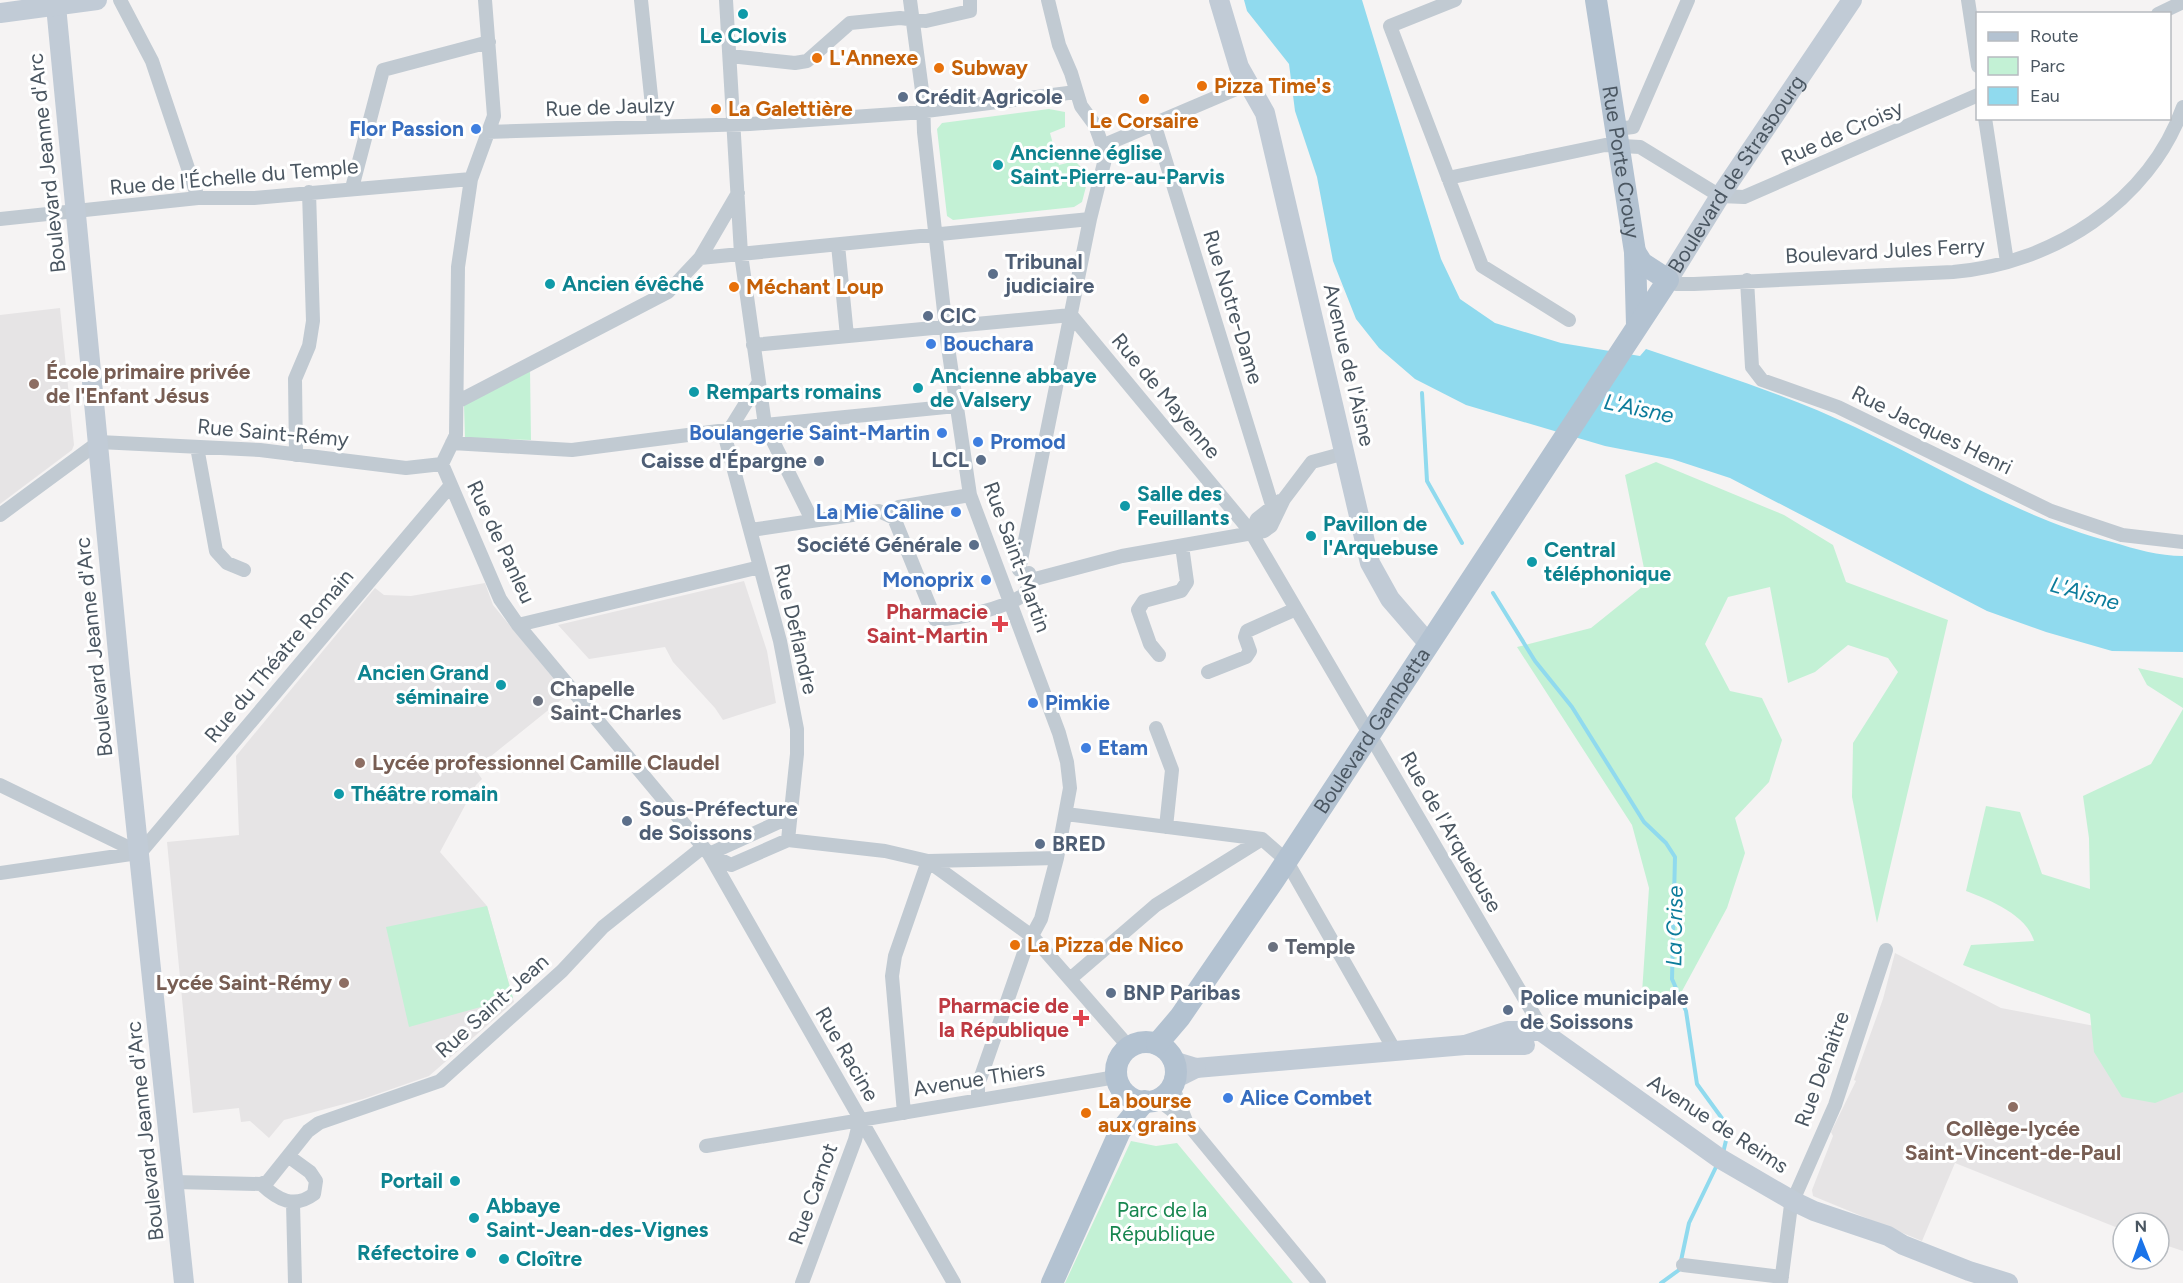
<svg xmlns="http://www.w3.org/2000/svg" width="2183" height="1283" viewBox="0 0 2183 1283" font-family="Figtree,sans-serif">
  <rect width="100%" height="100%" fill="#f5f3f3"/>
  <path fill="#e6e4e5" d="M60 308 74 445 72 450 0 504V315Z
    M744 581 767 651 776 703 723 720 715 708 673 662 665 647 589 659 558 625Z
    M485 583 493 605 567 695 475 769 482 779 476 785 440 852 487 906 514 1002 429 1076 363 1099 284 1120 269 1138 250 1121 241 1122 239 1108 193 1113 167 842 239 835 236 756 375 588 384 595 411 596Z
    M1895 953 2001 1008 2183 1043V1251L2159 1243V1223H2123V1230L1955 1163 1922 1241 1813 1196 1812 1190 1833 1136 1831 1132 1856 1081 1854 1080 1883 999Z"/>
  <path fill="#c3f1d5" d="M1049 109 1065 112V127L1050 133 1059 165 1075 161 1089 175 1082 202 1074 207 953 220 947 216 937 129 942 123Z
    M530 369 531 440 465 438 464 405Z
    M1656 462 1784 515 1833 545 1846 582 1948 620 1877 923 1852 797 1853 743 1898 672 1888 658 1848 645 1815 672 1788 683 1770 587 1728 597 1705 644 1730 691 1762 698 1782 740 1769 782 1735 818 1745 853 1727 908 1675 1004 1642 993 1649 888 1632 825 1517 647 1591 628 1647 583 1625 475Z
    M2138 668 2183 678V708L2147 685Z
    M2183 709V1092L2155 1103 2122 1097 2094 1052 2090 1014 1963 965 1971 945 2034 941C2027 915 1990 900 1966 891L1986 806 2020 812 2042 874 2090 889 2089 838 2083 796 2151 764Z
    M487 906 513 998 409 1027 386 927Z
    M1131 1141 1156 1146 1177 1143 1293 1283H1065Z"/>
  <path fill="#90daee" d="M1244 0H1362L1441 259 1460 299 1495 323 1561 343 1640 356 1646 349C1716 373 1788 395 1855 427 1940 467 2020 518 2112 542 2135 549 2159 556 2183 556V652L2112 651 2046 632 1987 611 1730 478 1672 459 1605 446 1466 405 1415 379 1379 348 1356 319 1333 261 1317 177 1295 111 1289 64 1247 11Z"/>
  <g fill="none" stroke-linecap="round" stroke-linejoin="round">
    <path stroke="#90daee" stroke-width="4" d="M1422 393 1427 481 1462 543
      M1493 593 1535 661 1572 707 1644 822 1666 843 1675 857 1672 979 1686 1011 1697 1084 1729 1128 1723 1153
      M1661 1283 1679 1270 1689 1223 1717 1165"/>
    <path stroke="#c1cad2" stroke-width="14" d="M120 0 152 61 198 198
      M485 0 494 116 471 179 458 267 456 435 442 464 500 599 518 625 709 854 954 1283
      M641 0 654 125
      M726 0 741 254 765 425 812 520
      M910 0 923 98 924 132 948 347 970 495 1059 733 1067 762 1070 788 1057 858 1041 919 1026 947 978 1085V1100
      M1048 0 1059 45 1071 73 1081 106 1095 125 1105 153
      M1455 0 1390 26 1482 266 1569 320
      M1968 0 1978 66
      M2158 14 2183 2
      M730 56 795 63 807 61 850 23 900 18 926 21 970 11V0
      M1985 118 2007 262
      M1154 123 1272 505
      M1617 129 1633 127 1688 0
      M487 132 750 124 910 113 1076 92
      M1448 178 1605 145 1640 147 1720 196 1744 197 1978 95
      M352 188 383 70 489 42
      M0 219 198 198H254L471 179
      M838 245 847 336
      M700 258 1090 219
      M1668 280 1676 284H1694L1953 272C2052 264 2149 202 2183 107
      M1747 280 1752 367 1762 380 1838 407 2051 511 2122 535 2183 542
      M1071 315 1251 532 1537 1020V1030
      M753 345 1071 315
      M759 382 725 437 780 641 797 729V754L788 840
      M457 402 668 292 700 258 738 193
      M452 443 572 450 765 425 956 406
      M197 447 216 551 227 563 244 570
      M296 455 295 379 309 346 313 321 309 192
      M0 515 99 442 260 450 406 468 442 464
      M894 518 935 619C957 620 1004 608 1022 596 1027 592 1029 586 1031 580L1029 573
      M894 518 899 507 970 495
      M751 530 879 511 894 518
      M1251 532 1257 519 1280 501
      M1019 570 1090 219 1109 143 1250 83
      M1031 580 1122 556 1264 531 1271 526 1284 499 1312 462 1345 453
      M518 625 760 567
      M1159 655 1150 644 1138 610 1144 601 1181 591 1187 582 1182 546
      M1208 672 1246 657 1250 651 1245 637 1247 631 1296 609
      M1156 728 1172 770 1166 827
      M0 785 140 853
      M1066 814 1262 839 1286 860 1395 1051
      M140 853 451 485
      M709 854 731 865 788 840 885 851 928 861 1057 858
      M709 854 790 817
      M928 861 1033 937 1129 1047
      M0 873 138 853
      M1070 979 1156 905 1262 839
      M1172 1085 1186 1121 1193 1130 1319 1283
      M1157 1099 1186 1121
      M904 1113 892 976 895 956 928 861
      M706 1146 1116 1077
      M175 1182 261 1184 268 1181 308 1131 319 1123 440 1081 562 971 603 927 703 847
      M261 1184C278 1200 294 1209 314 1194L316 1181 310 1172 288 1156
      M293 1203 295 1283
      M1683 1265 1782 1277
      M802 1283 855 1140 860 1120
      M1781 1283 1791 1205 1835 1105 1886 950"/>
    <g stroke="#c1cbd6" stroke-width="20">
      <path d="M1219 0 1239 67 1265 113 1370 563 1390 599 1428 643"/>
      <path d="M56 6 120 674 184 1283"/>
      <path d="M0 13 97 0"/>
      <path id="s1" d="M1668 280 1720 196 1852 0"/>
      <path d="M1465 1045 1508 1031H1541L1719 1158 1793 1201 1814 1211 1888 1236 1903 1245 1969 1271 2008 1283"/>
      <path d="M1173 1061 1196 1068 1465 1045H1525"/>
      <path d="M1174 1079 1196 1068"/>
    </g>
    <g stroke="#b3c2d1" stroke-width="22">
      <path id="s2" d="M1596 0 1635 252 1637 325"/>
      <circle cx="1146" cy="1072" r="30"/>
      <path id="s3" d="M1157 1044 1180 1017 1274 880 1668 280 1642 263 1635 252"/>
      <path d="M1052 1283 1120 1131 1145 1101"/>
    </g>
  </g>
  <g fill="#0f9aa8" stroke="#fff" stroke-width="2">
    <circle cx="743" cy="14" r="6"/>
    <circle cx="998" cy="165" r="6"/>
    <circle cx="550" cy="284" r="6"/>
    <circle cx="918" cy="388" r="6"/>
    <circle cx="694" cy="392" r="6"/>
    <circle cx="1125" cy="506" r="6"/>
    <circle cx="1311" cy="536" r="6"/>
    <circle cx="1532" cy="562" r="6"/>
    <circle cx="501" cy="685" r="6"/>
    <circle cx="339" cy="794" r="6"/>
    <circle cx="455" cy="1181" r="6"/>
    <circle cx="474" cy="1218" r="6"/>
    <circle cx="471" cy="1253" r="6"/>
    <circle cx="504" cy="1259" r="6"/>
  </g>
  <g fill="#e8710a" stroke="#fff" stroke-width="2">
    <circle cx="817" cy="58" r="6"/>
    <circle cx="939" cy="68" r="6"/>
    <circle cx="1202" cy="86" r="6"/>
    <circle cx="1144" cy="99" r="6"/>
    <circle cx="716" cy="109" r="6"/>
    <circle cx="734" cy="287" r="6"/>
    <circle cx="1015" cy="945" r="6"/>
    <circle cx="1086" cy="1113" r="6"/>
  </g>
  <g fill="#5c6f8a" stroke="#fff" stroke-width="2">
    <circle cx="903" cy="97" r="6"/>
    <circle cx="993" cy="274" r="6"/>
    <circle cx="928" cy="316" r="6"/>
    <circle cx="981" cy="460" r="6"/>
    <circle cx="819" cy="461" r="6"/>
    <circle cx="974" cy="545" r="6"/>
    <circle cx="627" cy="821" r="6"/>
    <circle cx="1040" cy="844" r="6"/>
    <circle cx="1111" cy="993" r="6"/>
    <circle cx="1508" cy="1010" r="6"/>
  </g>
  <g fill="#3f7fe0" stroke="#fff" stroke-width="2">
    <circle cx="476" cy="129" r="6"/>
    <circle cx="931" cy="344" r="6"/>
    <circle cx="942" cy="433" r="6"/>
    <circle cx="978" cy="442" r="6"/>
    <circle cx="956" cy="512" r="6"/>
    <circle cx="986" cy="580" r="6"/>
    <circle cx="1033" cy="703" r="6"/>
    <circle cx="1086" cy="748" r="6"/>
    <circle cx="1228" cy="1098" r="6"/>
  </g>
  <g fill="#8d6e63" stroke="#fff" stroke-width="2">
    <circle cx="34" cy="384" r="6"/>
    <circle cx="360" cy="763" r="6"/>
    <circle cx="344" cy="983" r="6"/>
    <circle cx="2013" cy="1107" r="6"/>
  </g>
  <g fill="#e0444e" stroke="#fff" stroke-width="2">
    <path d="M997 615h6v6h6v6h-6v6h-6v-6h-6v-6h6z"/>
    <path d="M1078 1009h6v6h6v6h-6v6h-6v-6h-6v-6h6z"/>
  </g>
  <g fill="#6b7280" stroke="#fff" stroke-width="2">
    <circle cx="538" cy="701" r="6"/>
    <circle cx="1273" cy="947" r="6"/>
  </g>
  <g text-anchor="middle" stroke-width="6" stroke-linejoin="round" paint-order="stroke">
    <g font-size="21" font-weight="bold" fill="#0d838f" stroke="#fff" text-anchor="start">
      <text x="743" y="43" text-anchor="middle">Le Clovis</text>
      <text x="1010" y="160">Ancienne église<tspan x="1010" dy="24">Saint-Pierre-au-Parvis</tspan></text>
      <text x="562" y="291">Ancien évêché</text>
      <text x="930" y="383">Ancienne abbaye<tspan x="930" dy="24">de Valsery</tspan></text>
      <text x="706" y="399">Remparts romains</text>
      <text x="1137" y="501">Salle des<tspan x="1137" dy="24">Feuillants</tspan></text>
      <text x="1323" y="531">Pavillon de<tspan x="1323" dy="24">l'Arquebuse</tspan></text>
      <text x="1544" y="557">Central<tspan x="1544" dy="24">téléphonique</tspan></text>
      <text x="489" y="680" text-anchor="end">Ancien Grand<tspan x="489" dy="24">séminaire</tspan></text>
      <text x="351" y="801">Théâtre romain</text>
      <text x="443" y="1188" text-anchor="end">Portail</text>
      <text x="486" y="1213">Abbaye<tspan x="486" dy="24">Saint-Jean-des-Vignes</tspan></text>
      <text x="459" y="1260" text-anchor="end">Réfectoire</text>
      <text x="516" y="1266">Cloître</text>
    </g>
    <g font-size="21" font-weight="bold" fill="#c56008" stroke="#fff" text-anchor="start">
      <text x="829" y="65">L'Annexe</text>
      <text x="951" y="75">Subway</text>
      <text x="1214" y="93">Pizza Time's</text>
      <text x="728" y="116">La Galettière</text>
      <text x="1144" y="128" text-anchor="middle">Le Corsaire</text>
      <text x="746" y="294">Méchant Loup</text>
      <text x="1027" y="952">La Pizza de Nico</text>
      <text x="1098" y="1108">La bourse<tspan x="1098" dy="24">aux grains</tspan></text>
    </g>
    <g font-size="21" font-weight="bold" fill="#4e5e75" stroke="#fff" text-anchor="start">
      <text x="915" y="104">Crédit Agricole</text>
      <text x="1005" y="269">Tribunal<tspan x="1005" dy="24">judiciaire</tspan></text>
      <text x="940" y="323">CIC</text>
      <text x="969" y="467" text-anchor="end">LCL</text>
      <text x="807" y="468" text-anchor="end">Caisse d'Épargne</text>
      <text x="962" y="552" text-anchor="end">Société Générale</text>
      <text x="639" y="816">Sous-Préfecture<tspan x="639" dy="24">de Soissons</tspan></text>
      <text x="1052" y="851">BRED</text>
      <text x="1123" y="1000">BNP Paribas</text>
      <text x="1520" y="1005">Police municipale<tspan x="1520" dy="24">de Soissons</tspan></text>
    </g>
    <g font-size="21" fill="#4a5661" stroke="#fff">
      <text transform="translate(610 107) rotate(-2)" y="7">Rue de Jaulzy</text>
      <text transform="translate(1842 133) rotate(-24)" y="7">Rue de Croisy</text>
      <text dy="7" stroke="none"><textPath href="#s2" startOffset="164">Rue Porte Crouy</textPath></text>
      <text transform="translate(47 163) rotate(-96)" y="7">Boulevard Jeanne d'Arc</text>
      <text dy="7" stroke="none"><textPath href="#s1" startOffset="126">Boulevard de Strasbourg</textPath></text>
      <text transform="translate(234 177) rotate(-5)" y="7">Rue de l'Échelle du Temple</text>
      <text transform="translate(1885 251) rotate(-3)" y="7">Boulevard Jules Ferry</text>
      <text transform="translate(1233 307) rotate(73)" y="7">Rue Notre-Dame</text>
      <text transform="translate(1349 365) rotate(77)" y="7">Avenue de l'Aisne</text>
      <text transform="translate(1166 396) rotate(50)" y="7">Rue de Mayenne</text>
      <text transform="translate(1932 430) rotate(26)" y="7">Rue Jacques Henri</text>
      <text transform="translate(273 433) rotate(5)" y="7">Rue Saint-Rémy</text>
      <text transform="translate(501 542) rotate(65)" y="7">Rue de Panleu</text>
      <text transform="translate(1017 557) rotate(70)" y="7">Rue Saint-Martin</text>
      <text transform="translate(796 629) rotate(77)" y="7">Rue Deflandre</text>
      <text transform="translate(94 647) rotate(-96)" y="7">Boulevard Jeanne d'Arc</text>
      <text transform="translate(279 656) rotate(-50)" y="7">Rue du Théatre Romain</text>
      <text dy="7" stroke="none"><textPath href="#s3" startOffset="380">Boulevard Gambetta</textPath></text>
      <text transform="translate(1451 832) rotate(60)" y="7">Rue de l'Arquebuse</text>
      <text transform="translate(492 1006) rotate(-42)" y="7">Rue Saint-Jean</text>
      <text transform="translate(847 1054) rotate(60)" y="7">Rue Racine</text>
      <text transform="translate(1822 1069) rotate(-70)" y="7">Rue Dehaitre</text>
      <text transform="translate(979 1079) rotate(-9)" y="7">Avenue Thiers</text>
      <text transform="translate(1718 1124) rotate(33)" y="7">Avenue de Reims</text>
      <text transform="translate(145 1131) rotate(-96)" y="7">Boulevard Jeanne d'Arc</text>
      <text transform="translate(813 1194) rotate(-70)" y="7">Rue Carnot</text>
    </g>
    <g font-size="21" font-weight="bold" fill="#366cbe" stroke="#fff" text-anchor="start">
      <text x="464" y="136" text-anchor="end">Flor Passion</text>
      <text x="943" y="351">Bouchara</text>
      <text x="930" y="440" text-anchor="end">Boulangerie Saint-Martin</text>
      <text x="990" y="449">Promod</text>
      <text x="944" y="519" text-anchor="end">La Mie Câline</text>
      <text x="974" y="587" text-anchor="end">Monoprix</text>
      <text x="1045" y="710">Pimkie</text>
      <text x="1098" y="755">Etam</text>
      <text x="1240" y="1105">Alice Combet</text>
    </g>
    <g font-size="21" font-weight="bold" fill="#785e54" stroke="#fff" text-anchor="start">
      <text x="46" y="379">École primaire privée<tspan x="46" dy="24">de l'Enfant Jésus</tspan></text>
      <text x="372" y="770">Lycée professionnel Camille Claudel</text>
      <text x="332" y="990" text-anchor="end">Lycée Saint-Rémy</text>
      <text x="2013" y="1136" text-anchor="middle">Collège-lycée<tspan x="2013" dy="24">Saint-Vincent-de-Paul</tspan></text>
    </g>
    <g font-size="21" font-weight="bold" fill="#be3a42" stroke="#fff" text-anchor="end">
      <text x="988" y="619">Pharmacie<tspan x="988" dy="24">Saint-Martin</tspan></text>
      <text x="1069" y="1013">Pharmacie de<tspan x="1069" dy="24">la République</tspan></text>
    </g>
    <g font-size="21" font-weight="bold" fill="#5b616d" stroke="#fff" text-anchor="start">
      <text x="550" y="696">Chapelle<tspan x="550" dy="24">Saint-Charles</tspan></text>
      <text x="1285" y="954">Temple</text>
    </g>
    <g font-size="21" fill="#17864f" stroke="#fff">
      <text x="1162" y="1217">Parc de la<tspan x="1162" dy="24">République</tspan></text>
    </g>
    <g font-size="22" font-style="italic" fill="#0c7c9b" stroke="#fff">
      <text transform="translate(1639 408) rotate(12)" y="8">L'Aisne</text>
      <text transform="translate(2085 593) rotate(16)" y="8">L'Aisne</text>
      <text transform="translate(1674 926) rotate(-89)" y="8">La Crise</text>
    </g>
  </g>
  <rect x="1976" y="12" width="195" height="108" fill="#ffffff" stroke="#b7bbc0" stroke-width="1.5"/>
  <rect x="1988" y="32" width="30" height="9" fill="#b3c2d1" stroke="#b7bbc0" stroke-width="1.5"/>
  <text x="2030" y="42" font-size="18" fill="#4a5661">Route</text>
  <rect x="1988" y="57" width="30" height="18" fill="#c3f1d5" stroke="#b7bbc0" stroke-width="1.5"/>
  <text x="2030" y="72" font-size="18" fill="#4a5661">Parc</text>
  <rect x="1988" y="87" width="30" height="18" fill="#90daee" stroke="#b7bbc0" stroke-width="1.5"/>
  <text x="2030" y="102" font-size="18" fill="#4a5661">Eau</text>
  <g transform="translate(2141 1241) rotate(359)"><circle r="28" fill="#ffffff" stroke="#b7bbc0" stroke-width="1.5"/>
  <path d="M0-4.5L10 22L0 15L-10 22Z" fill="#1a73e8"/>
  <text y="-9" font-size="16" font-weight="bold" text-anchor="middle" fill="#4a5661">N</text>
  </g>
</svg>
